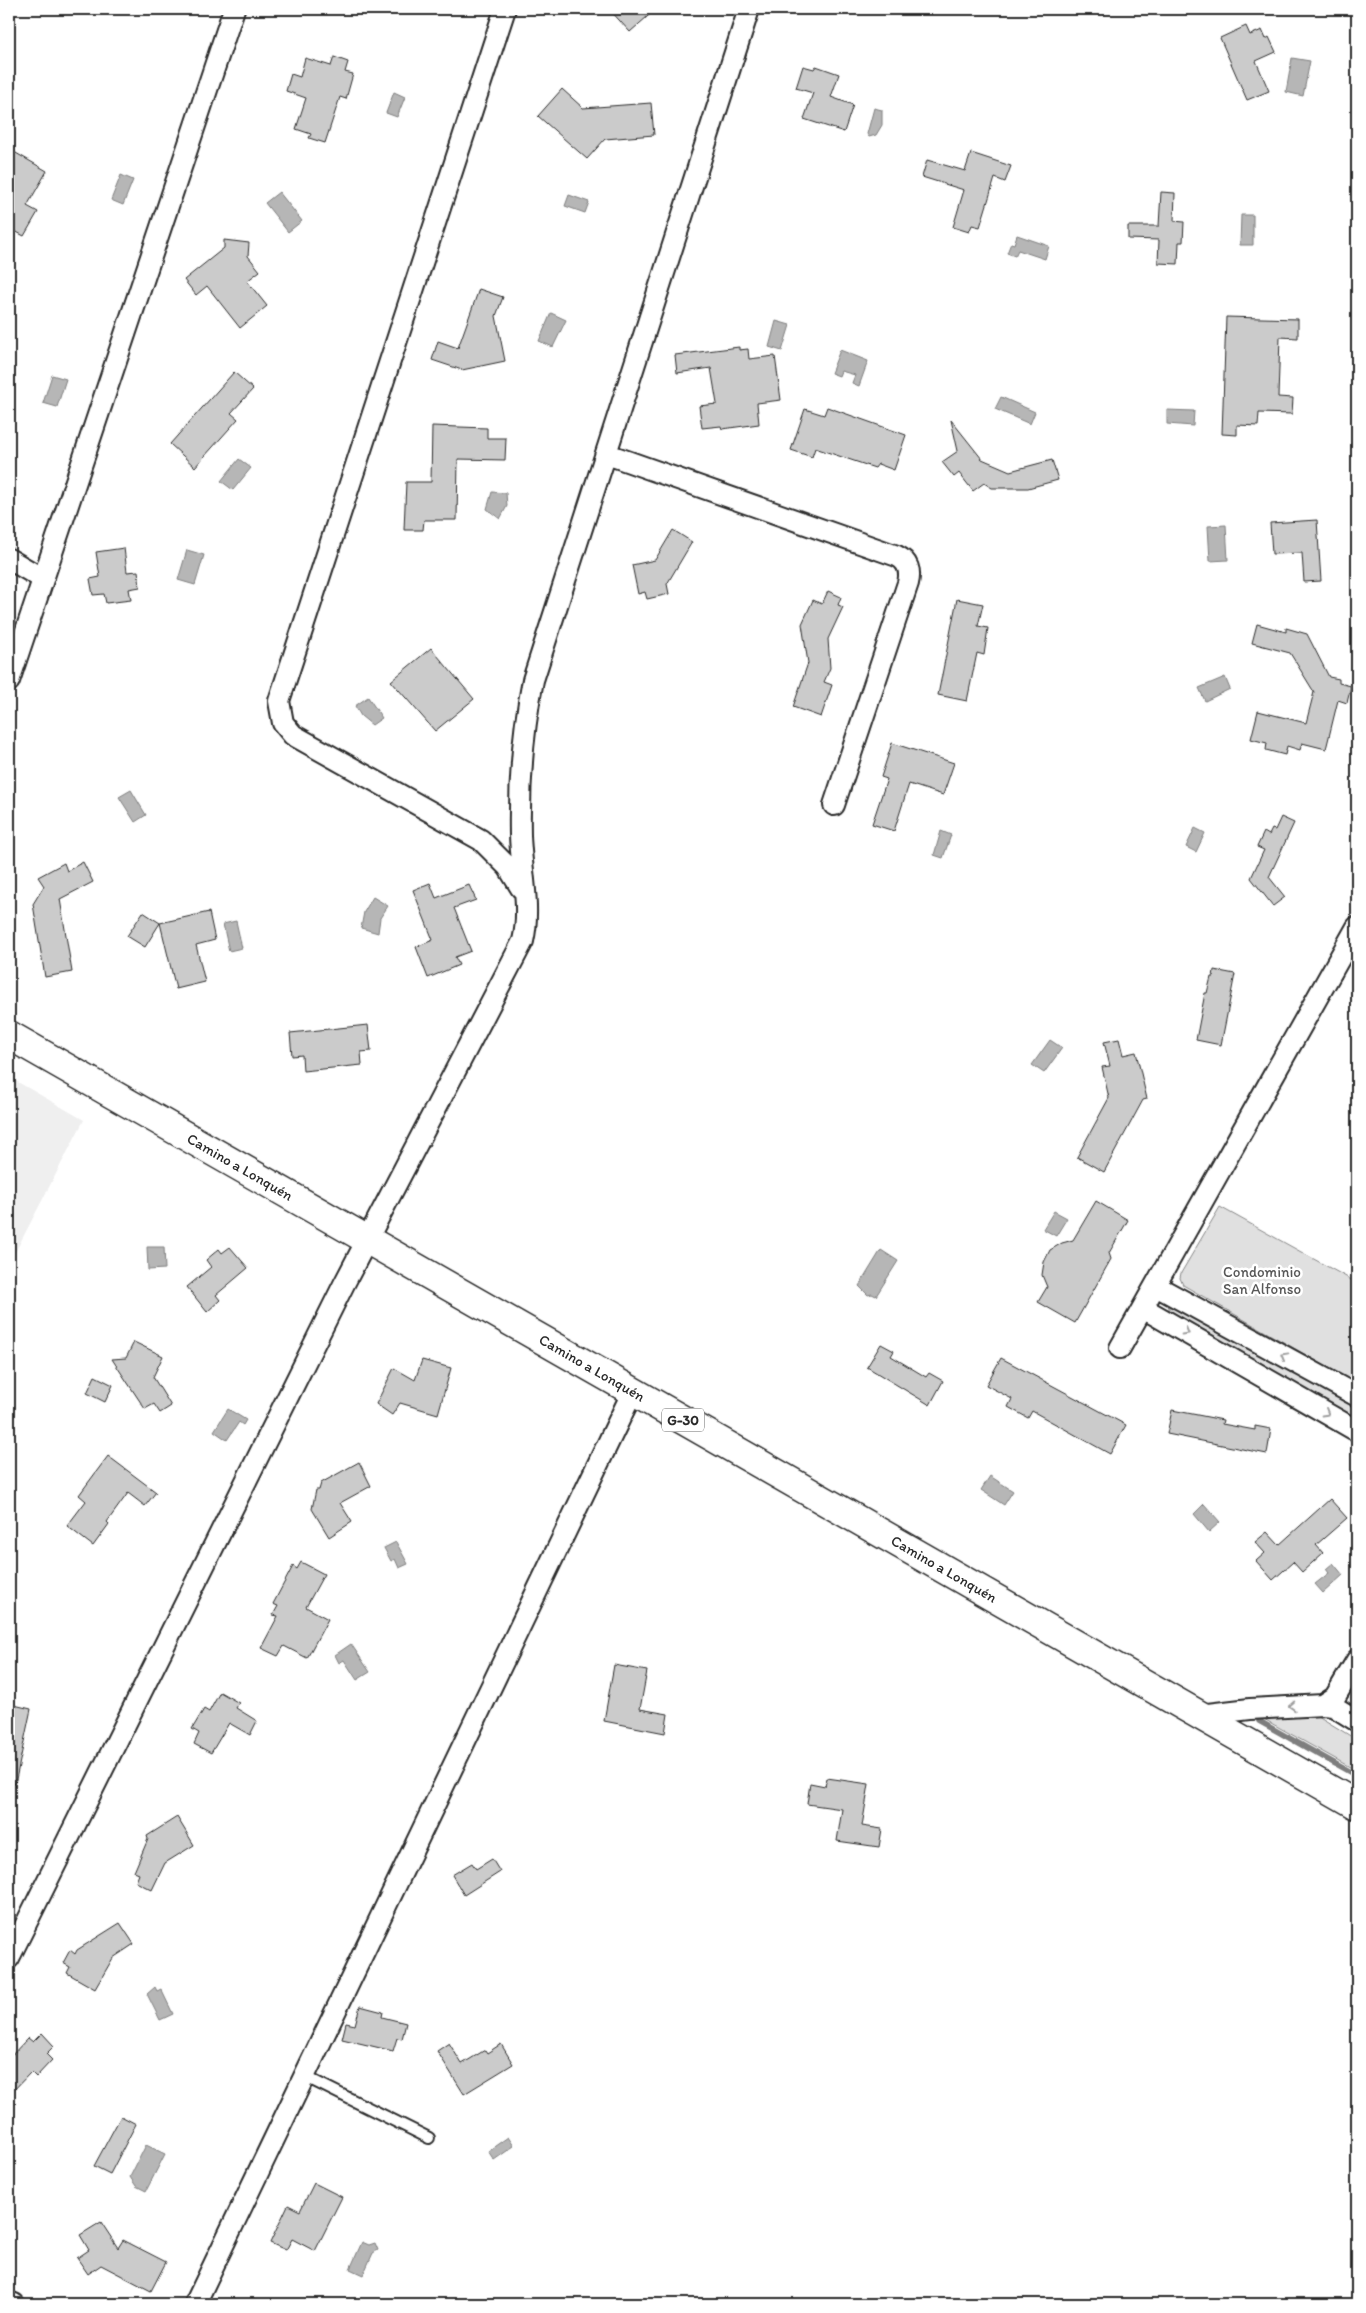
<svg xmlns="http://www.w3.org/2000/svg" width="1366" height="2313" viewBox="0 0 1366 2313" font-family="Itim,sans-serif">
  <rect width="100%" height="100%" fill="#fff"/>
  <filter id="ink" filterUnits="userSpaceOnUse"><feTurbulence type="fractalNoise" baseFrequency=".02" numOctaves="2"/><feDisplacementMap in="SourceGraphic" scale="10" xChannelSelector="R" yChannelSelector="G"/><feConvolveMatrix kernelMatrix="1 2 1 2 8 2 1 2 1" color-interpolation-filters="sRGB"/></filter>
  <g filter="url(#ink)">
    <path fill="#efefef" d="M9 1077 84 1120 9 1264Z"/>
    <path fill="#e0e0e0" stroke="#868686" d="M1220 1207 1357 1283V1384L1183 1285 1180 1278 1181 1273Z
      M1172 1303 1357 1403V1423L1169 1314V1306Z
      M1309 1714 1318 1716 1357 1740V1771L1262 1718Z"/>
    <path fill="#b6b6b6" stroke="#7e7e7e" d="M1292 58 1310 61 1303 96 1286 92Z
      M394 92 405 97 397 117 386 113Z
      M874 108 882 110V125L876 135 869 137 867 134Z
      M121 175 133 180 123 205 111 200Z
      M279 192 302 221 288 232 265 203Z
      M569 195 589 202 585 213 565 206Z
      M1241 215H1253V245H1240Z
      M1017 235 1049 246 1045 259 1018 250 1015 256 1007 253 1011 243 1014 244Z
      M551 313 566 320 553 347 539 341Z
      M776 321 790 325 782 351 769 347Z
      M840 350 868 361 859 386 852 383 855 375 841 371 839 376 831 373Z
      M52 375 66 379 57 407 43 403Z
      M1001 397 1035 412 1030 424 995 409Z
      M1167 410 1194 411 1193 426 1167 424Z
      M239 459 251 468 233 490 221 481Z
      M492 492 506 493 507 506 500 519 487 509Z
      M1226 525 1228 560 1210 561 1208 526Z
      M187 550 204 555 195 585 178 580Z
      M1225 677 1230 689 1205 701 1199 688Z
      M368 697 382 718 372 725 361 716 355 706Z
      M131 790 146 815 135 822 119 797Z
      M1195 828 1205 833 1196 852 1186 847Z
      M941 831 951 835 943 858 934 855Z
      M373 897 388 906 380 918 378 933 361 928 364 912Z
      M236 921 242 948 229 951 223 924Z
      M1050 1040 1062 1048 1044 1073 1032 1065Z
      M1054 1211 1067 1218 1056 1236 1043 1229Z
      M147 1247H164L165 1269 148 1270Z
      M881 1250 898 1261 876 1296 872 1294 868 1295 859 1286Z
      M228 1409 246 1420 243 1425 239 1422 227 1440 214 1431Z
      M990 1476 1013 1491 1004 1505 981 1490Z
      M1204 1504 1220 1522 1209 1532 1194 1514Z
      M396 1542 408 1564 399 1568 395 1559 391 1561 384 1548Z
      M1333 1563 1343 1575 1323 1593 1315 1584 1329 1573 1326 1569Z
      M351 1644 370 1672 357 1680 344 1660 339 1663 335 1655Z
      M155 1987 157 1991 161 1989 173 2014 160 2020 147 1994Z
      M508 2137 514 2146 494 2160 488 2151Z
      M146 2145 165 2154 146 2191 136 2186 130 2177Z
      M362 2242 369 2245 375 2243 378 2250 373 2253 363 2275 350 2269Z"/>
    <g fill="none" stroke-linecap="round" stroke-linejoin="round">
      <path stroke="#7e7e7e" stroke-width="5.5" d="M1259 1721 1357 1776"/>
    </g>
    <path fill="#cbcbcb" stroke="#2b2b2b" d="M609 9H656L630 32Z
      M1246 26 1250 35 1262 30 1266 39 1269 37 1276 52 1256 61 1269 91 1247 100 1220 38Z
      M334 57 348 62 345 72 353 74 346 99 340 97 325 143 309 138 311 134 296 129 306 98 286 91 291 74 300 77 305 58 331 66Z
      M803 66 814 69 816 66 839 74 831 97 853 105 844 132 804 119 813 93 796 88Z
      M562 89 583 108 651 103 654 135 605 139 587 159 538 116Z
      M9 149 47 171 27 206 38 212 24 236 9 228Z
      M971 153 1011 166 1005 182 995 178 980 227 972 225 969 232 953 227 964 190 922 177 927 160 965 171Z
      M1161 192 1175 193 1174 221 1184 222 1183 242H1179L1178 264 1158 263 1159 240 1128 239V226H1159Z
      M224 240 249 243 248 256 260 271 247 281 267 306 240 328 207 286 196 295 184 280 224 248Z
      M479 289 503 297 496 316 505 361 462 370 432 360 438 341 458 348Z
      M1226 317 1298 319V338L1280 337 1278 397 1293 398 1292 414 1259 413 1258 426 1237 425V435L1222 434Z
      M739 347V350L748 349 749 359 775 356 781 400 757 403 759 424 722 429 721 426 702 428 699 406 717 404 711 368 677 373 675 355Z
      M234 372 253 389 231 413 238 419 195 467 170 444Z
      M827 407 906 435 894 470 878 464 875 468 815 448 812 457 791 450 805 409 824 415Z
      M951 420 982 459 1010 471 1052 460 1058 480 1028 488H992L984 483 973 491 959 473 954 477 942 462 958 451Z
      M432 426 487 428V438H506L505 460 458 459 457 520H424L423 530H404L406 482H431Z
      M1317 520 1321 581 1304 582 1302 553 1272 554 1270 523Z
      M673 530 692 542 667 584 669 594 647 599 645 592 638 594 632 565 655 560Z
      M124 548 127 572 138 571 140 587 129 589 131 600 106 603 104 594 93 595 90 579 100 577 96 552Z
      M828 591 841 597 838 605 843 607 828 639 830 668 824 682 832 685 821 717 793 707 808 663 802 624 813 600 822 604Z
      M957 599 983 604 978 626 988 628 984 655 977 653 967 701 938 695Z
      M1257 624 1286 632V628L1307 634 1329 677 1339 679V683L1351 686 1347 703 1338 700 1326 749 1302 743 1300 750 1287 746 1285 755 1266 750 1267 743 1251 739 1258 711 1306 723 1314 692 1290 653 1252 643Z
      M431 648 474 699 435 731 391 681Z
      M892 743 954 763 943 795 909 784 894 831 872 824 887 779 881 777Z
      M1281 817 1294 823 1269 877 1285 897 1273 906 1251 878 1264 850 1257 847 1264 832 1269 835 1272 829 1275 830Z
      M83 862 93 882 60 899 72 972 45 977 33 904 44 886 38 877 64 863 67 871Z
      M430 883 436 898 469 885 476 900 454 908 471 951 455 957 459 965 428 978 416 947 433 940 413 890Z
      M143 912 160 923 145 947 127 936Z
      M209 912 215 940 196 945 205 982 176 989 160 923Z
      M1214 970 1235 974 1221 1045 1196 1040 1205 993H1207L1211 977H1213Z
      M368 1025 371 1051 361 1052 362 1065 303 1071 302 1055 292 1056 290 1033Z
      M1119 1039 1123 1055 1136 1052 1147 1099 1143 1100 1104 1172 1077 1157 1109 1098 1102 1067 1110 1066 1104 1042Z
      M1096 1201 1128 1220 1109 1253 1111 1259 1075 1323 1038 1302 1047 1287 1042 1275 1044 1262 1050 1250 1062 1243 1073 1240Z
      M230 1247 248 1268 216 1295 220 1300 207 1312 187 1287 211 1267 206 1260 219 1249 222 1253Z
      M134 1342 163 1356 153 1377 171 1406 160 1413 154 1404 145 1409 112 1359 126 1358Z
      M881 1344 894 1351 891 1356 926 1377 929 1373 943 1381 930 1405 867 1367Z
      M1001 1358 1126 1425 1110 1454 1032 1411 1028 1418 1008 1407 1012 1399 986 1385Z
      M422 1360 451 1368 438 1414 400 1403 392 1415 376 1404 394 1368 415 1380Z
      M95 1376 113 1385 105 1402 87 1393Z
      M1172 1410 1223 1420 1222 1424 1255 1430V1426L1271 1429 1267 1454 1167 1434Z
      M108 1456 156 1492 145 1506 128 1493 107 1522 109 1524 93 1546 67 1526 86 1501 79 1495Z
      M359 1462 371 1486 340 1503 352 1522 329 1537 312 1509 316 1490H319L321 1483Z
      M1330 1499 1347 1518 1316 1545 1323 1553 1302 1572 1293 1562 1273 1580 1256 1561 1265 1553 1255 1542 1267 1532 1279 1545Z
      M301 1562 324 1574 306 1607 328 1619 307 1658 284 1646 278 1656 261 1648 278 1616 273 1615 278 1606 273 1604 293 1566 297 1569Z
      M614 1665 647 1671 640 1709 668 1714 665 1733 604 1721Z
      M220 1692 239 1703 236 1708 257 1721 250 1735 229 1723 211 1753 194 1744 199 1733 192 1729 204 1709 209 1712Z
      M14 1705 31 1709 15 1784 9 1783V1727Z
      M827 1778 869 1784 862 1826 882 1829 879 1847 837 1841 842 1809 807 1804 810 1783 825 1786Z
      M177 1817 194 1845 165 1863 152 1890 136 1882 139 1874 134 1872 148 1839 147 1836Z
      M492 1859 500 1872 464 1895 452 1875 472 1863 476 1869Z
      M120 1923 134 1944 113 1958 95 1989 67 1973 70 1967 63 1963 70 1950 75 1954 77 1950Z
      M360 2006 383 2012 382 2017 406 2023 402 2039 397 2038 393 2051 342 2039 346 2023 355 2025Z
      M42 2033 54 2046 46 2054 52 2060 36 2077 31 2072 9 2095V2058L28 2038 33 2042Z
      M449 2043 462 2064 485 2050 487 2053 501 2044 513 2064 464 2094 437 2051Z
      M121 2116 136 2124 110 2174 94 2166Z
      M314 2183 342 2197 315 2251 292 2239 286 2250 270 2243 288 2205 300 2211Z
      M101 2222 118 2248 123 2240 166 2262 151 2291 101 2265 88 2274 77 2258 89 2250 80 2235Z"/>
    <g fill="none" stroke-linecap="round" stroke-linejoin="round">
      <g stroke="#2b2b2b" stroke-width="14">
        <path id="service" d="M304 2076 429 2138"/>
      </g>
      <g stroke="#2b2b2b" stroke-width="24">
        <path id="minor" d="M505 9 279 701 283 723 293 735 481 840 508 867 521 888
          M607 454 897 556C908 561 911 571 908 583L834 805
          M9 559 43 579
          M9 681 234 9
          M1156 1286 1357 1396
          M1143 1308 1357 1431
          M1120 1348 1357 927
          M1323 1705 1333 1706 1357 1721
          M1199 1715 1250 1709 1323 1705 1335 1697 1357 1660
          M9 1958 344 1284 523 941C531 907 521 870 520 835 519 784 523 730 533 680L749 9
          M9 2302 14 2304
          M195 2304 633 1391"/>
      </g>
      <g stroke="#2b2b2b" stroke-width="31">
        <path id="primary" d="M9 1035 1357 1805"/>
      </g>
      <use href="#service" stroke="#fff" stroke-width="10"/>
      <use href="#minor" stroke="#fff" stroke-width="20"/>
      <use href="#primary" stroke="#fff" stroke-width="28"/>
    </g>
    <defs><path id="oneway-chevron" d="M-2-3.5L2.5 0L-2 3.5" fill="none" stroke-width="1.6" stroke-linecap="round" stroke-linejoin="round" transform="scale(1.25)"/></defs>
    <g stroke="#a0a0a0">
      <use href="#oneway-chevron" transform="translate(1186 1332) rotate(30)"/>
      <use href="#oneway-chevron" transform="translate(1284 1356) rotate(-151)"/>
      <use href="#oneway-chevron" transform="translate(1326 1413) rotate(30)"/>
      <use href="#oneway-chevron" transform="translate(1292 1706) rotate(177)"/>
    </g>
  </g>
  <g text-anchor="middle" stroke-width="5" stroke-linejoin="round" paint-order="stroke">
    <rect fill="#fff" stroke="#6b6b6b" stroke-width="1" x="662" y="1408.5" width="42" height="23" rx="4"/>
    <g font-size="14" font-weight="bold" fill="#2b2b2b">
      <text x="683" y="1425">G-30</text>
    </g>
    <g font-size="15" fill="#2b2b2b" stroke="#fff">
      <text transform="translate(240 1167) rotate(30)" y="5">Camino a Lonquén</text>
      <text transform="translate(592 1368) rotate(30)" y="5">Camino a Lonquén</text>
      <text transform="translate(944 1569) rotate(30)" y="5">Camino a Lonquén</text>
    </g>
    <g font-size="15" fill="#585858" stroke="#fff">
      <text x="1262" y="1277">Condominio<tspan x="1262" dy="17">San Alfonso</tspan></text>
    </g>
  </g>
  <rect width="1366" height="2313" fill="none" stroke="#fff" stroke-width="30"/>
  <rect x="15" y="15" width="1336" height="2283" fill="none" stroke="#2b2b2b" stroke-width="2" filter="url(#ink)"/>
</svg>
